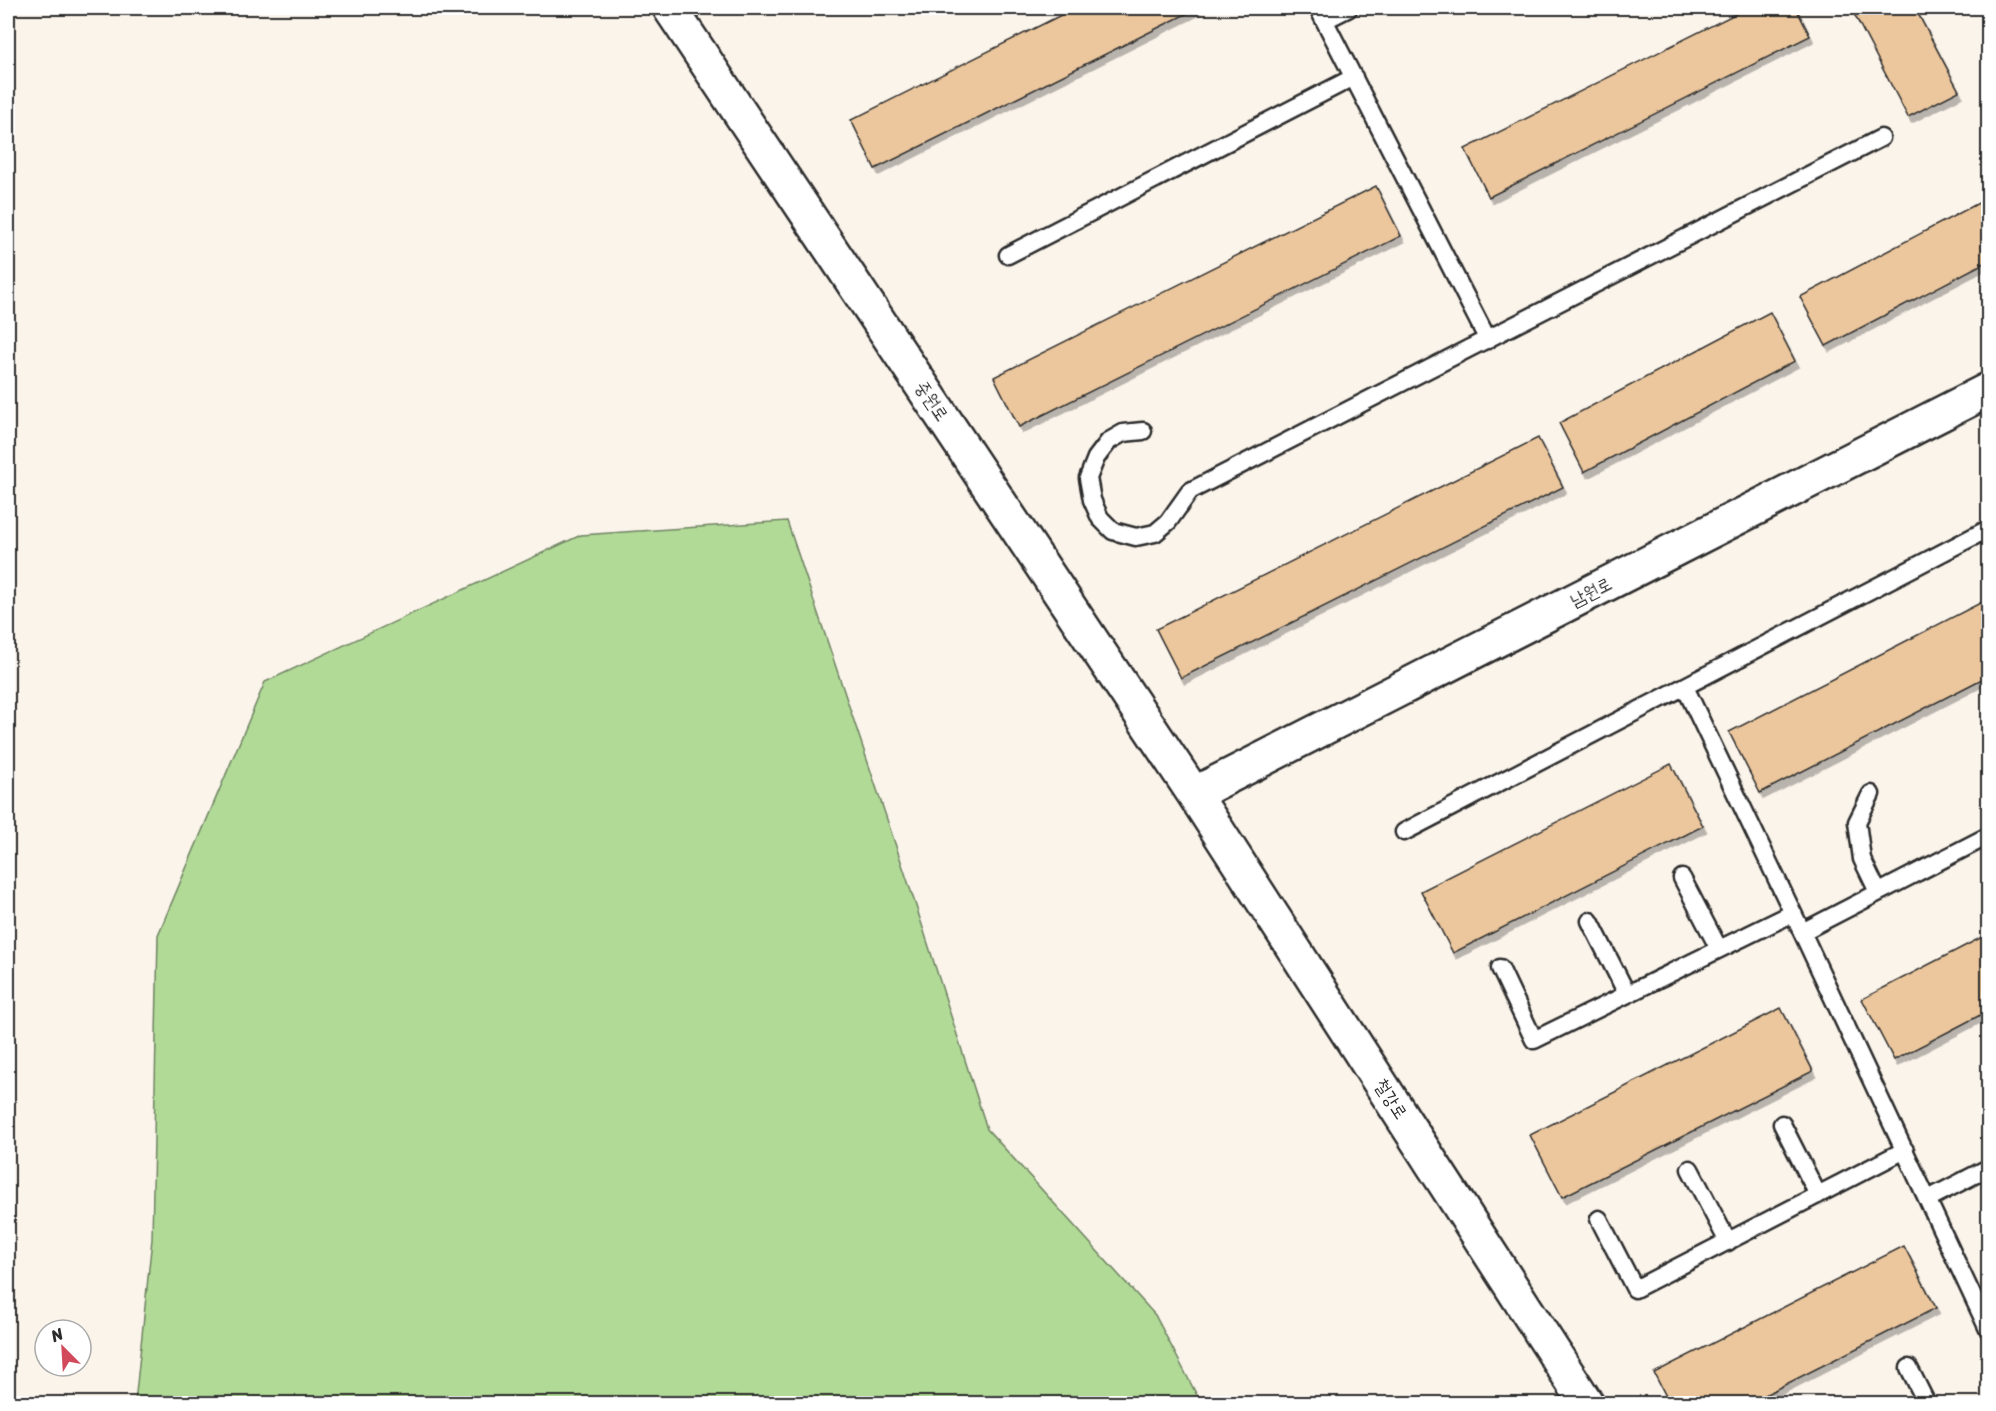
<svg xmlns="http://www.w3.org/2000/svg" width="1996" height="1411" viewBox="0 0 1996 1411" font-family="Sriracha,'Poor Story',sans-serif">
  <defs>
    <filter id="shadow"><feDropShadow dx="3.5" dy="6" stdDeviation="0" flood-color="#0004"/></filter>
  </defs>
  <rect width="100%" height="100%" fill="#fbf4eb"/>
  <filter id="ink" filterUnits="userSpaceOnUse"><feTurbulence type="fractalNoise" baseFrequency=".0167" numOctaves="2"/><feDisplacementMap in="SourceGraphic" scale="12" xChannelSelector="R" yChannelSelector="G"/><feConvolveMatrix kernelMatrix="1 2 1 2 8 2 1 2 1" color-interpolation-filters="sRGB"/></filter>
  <g filter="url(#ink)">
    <path fill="#b1da97" stroke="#6e8261" stroke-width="1.5" d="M787 521 916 906 987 1129 1155 1315 1201 1403H135L152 1239 158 935 265 682 581 535Z"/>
    <path fill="#ecc79d" stroke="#2b2b2b" stroke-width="1.5" filter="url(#shadow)" d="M1075 8H1198L875 169 851 120Z
      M1747 8H1796L1810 36 1489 197 1465 149Z
      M1851 8H1915L1959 91 1908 117Z
      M1376 186 1401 236 1019 427 994 377Z
      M1988 198V261L1826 346 1800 297Z
      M1770 312 1795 361 1584 472 1559 423Z
      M1538 438 1563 487 1181 678 1156 629Z
      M1988 599V676L1760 793 1729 732Z
      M1671 764 1703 826 1453 953 1421 891Z
      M1988 934V1011L1894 1060 1862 999Z
      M1781 1008 1813 1071 1562 1197 1530 1135Z
      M1904 1246 1936 1308 1747 1404H1670L1654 1373Z"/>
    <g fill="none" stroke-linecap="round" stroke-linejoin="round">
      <g stroke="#2b2b2b" stroke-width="21">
        <path id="service" d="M1318 8 1488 340
          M1325 20 1349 8
          M1008 255 1354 77
          M1143 431 1123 433 1109 441 1096 458 1088 478 1092 500 1100 518 1113 531 1136 537 1155 533 1168 522 1190 491 1881 138
          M1685 687 1802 932 1988 1329
          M1871 794 1857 822 1862 859 1878 892
          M1404 832 1988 529
          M1682 878 1719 949
          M1590 921 1627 994
          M1802 932 1988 836
          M1500 968 1534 1040 1793 913
          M1782 1124 1818 1195
          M1690 1169 1728 1242
          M1928 1199 1988 1168
          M1599 1219 1635 1289 1905 1150
          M1909 1368 1927 1404"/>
      </g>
      <g stroke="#2b2b2b" stroke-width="38">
        <path id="tertiary" d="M670 8 1194 794 1587 1404
          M1194 794 1988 390"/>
      </g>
      <use href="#service" stroke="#fff" stroke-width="16"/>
      <use href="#tertiary" stroke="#fff" stroke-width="33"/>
    </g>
  </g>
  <g text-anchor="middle" stroke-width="4.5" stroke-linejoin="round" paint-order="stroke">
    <g font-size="18" fill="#2b2b2b" stroke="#fff">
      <text transform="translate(932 401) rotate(56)" y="6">중원로</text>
      <text transform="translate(1591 592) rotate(-27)" y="6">남원로</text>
      <text transform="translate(1391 1099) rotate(57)" y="6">철강로</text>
    </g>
  </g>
  <rect width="1996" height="1411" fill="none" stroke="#fff" stroke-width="30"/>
  <rect x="15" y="15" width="1966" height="1381" fill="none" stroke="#2b2b2b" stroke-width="2" filter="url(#ink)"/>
  <g transform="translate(63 1348) rotate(336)"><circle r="28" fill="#ffffff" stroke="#aaaaaa" stroke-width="1.5"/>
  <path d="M0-4.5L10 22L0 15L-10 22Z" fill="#d1495b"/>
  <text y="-9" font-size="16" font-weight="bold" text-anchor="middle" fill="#2b2b2b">N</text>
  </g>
</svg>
